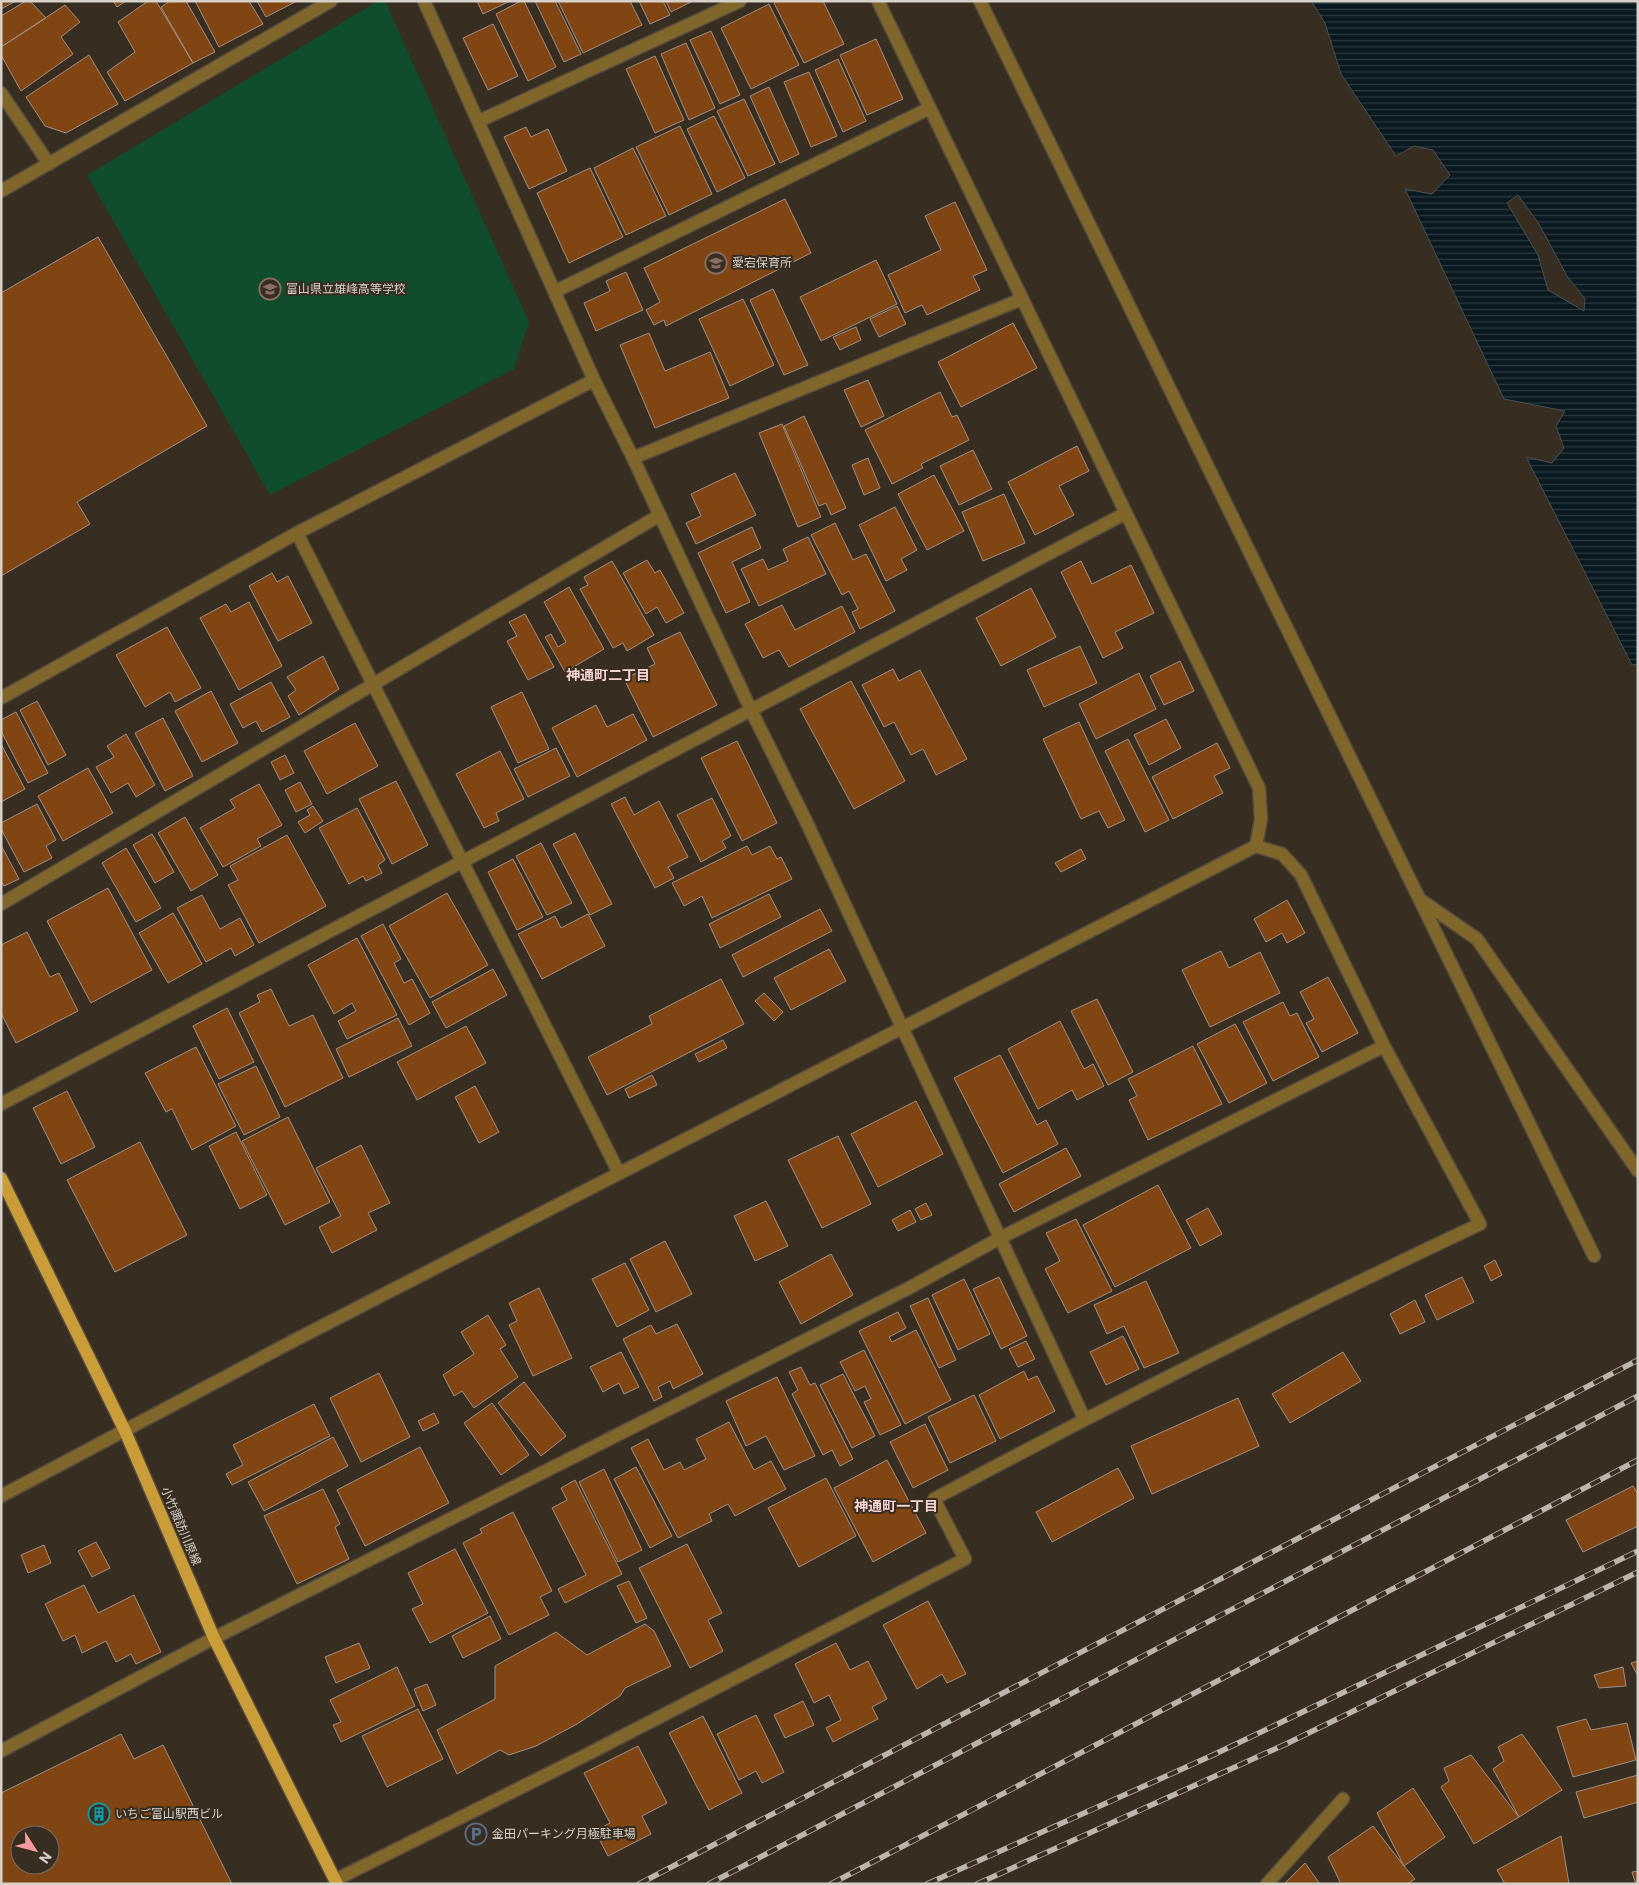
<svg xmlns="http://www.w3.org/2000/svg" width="1639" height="1885" viewBox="0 0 1639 1885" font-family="Commissioner,'Noto Sans JP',sans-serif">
  <defs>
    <pattern id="water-rules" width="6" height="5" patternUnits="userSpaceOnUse" patternTransform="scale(1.25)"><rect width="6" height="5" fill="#0a1920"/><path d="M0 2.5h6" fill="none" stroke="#2d393f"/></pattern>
  </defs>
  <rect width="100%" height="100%" fill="#372d20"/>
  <path fill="#104d2d" d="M378 1H385L529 322 514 369 270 495 87 175Z"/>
  <path fill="url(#water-rules)" stroke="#485053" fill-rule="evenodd" d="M1311 1H1638V664L1632 665 1526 457 1552 463 1564 448 1556 426 1565 411 1504 399 1405 189 1432 194 1450 175 1433 150 1414 146 1396 156 1341 74 1325 23ZM1518 195 1539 224 1567 276 1585 299 1584 311 1548 290 1538 255 1507 203Z"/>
  <path fill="#814513" stroke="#a19085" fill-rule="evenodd" d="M1 1H16L1 9Z
    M26 1H30L46 18 1 47V16Z
    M113 1H126L117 7Z
    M148 1H156L193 63 125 101 107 72 135 52 118 22Z
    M170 1H186L215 52 193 63 161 7Z
    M195 1H249L263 24 219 47Z
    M257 1H297L266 17Z
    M477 1H510L483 14Z
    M521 1H524L556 67 528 81 496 14Z
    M535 1H555L581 54 564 62Z
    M558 1H630L642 25 583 53Z
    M639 1H663L670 15 650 24Z
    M666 1H693L671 12Z
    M777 1H823L844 44 804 63 774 3Z
    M769 4 799 65 751 89 721 28Z
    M65 5 80 22 61 37 73 54 21 91 1 55V47Z
    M493 24 518 76 488 90 463 38Z
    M711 31 740 95 720 104 690 40Z
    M876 39 903 99 867 115 840 55Z
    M686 43 715 108 689 120 661 54Z
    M89 55 118 104 66 133 45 126 26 97Z
    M655 56 684 120 655 133 626 69Z
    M838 59 866 121 843 132 815 70Z
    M809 72 837 136 811 147 784 82Z
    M769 87 799 154 780 163 750 96Z
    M744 99 775 164 748 176 717 111Z
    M714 116 745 178 717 192 687 129Z
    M680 126 712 194 669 215 636 147Z
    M526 127 531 137 548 129 567 171 529 189 504 137Z
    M633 148 666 216 626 235 594 168Z
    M590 168 623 237 569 263 537 193Z
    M785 199 811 253 666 326 664 320 654 325 646 310 660 302 644 268Z
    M955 202 987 270 973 276 980 290 927 315 922 305 905 313 888 275 941 250 925 216Z
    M98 237 207 426 77 502 90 524 1 576V293Z
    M876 260 897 304 821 341 800 297Z
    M626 272 643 310 596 331 584 303 610 291 606 281Z
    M773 289 808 365 784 375 750 300Z
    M743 299 774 365 730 386 699 319Z
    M897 306 906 324 879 337 870 319Z
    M1013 323 1037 368 961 407 938 362Z
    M856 327 861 340 840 350 833 337Z
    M649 333 665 371 710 352 729 398 655 428 620 345Z
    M868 380 884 416 861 427 844 390Z
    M940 392 952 417 957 415 969 440 921 464 923 468 892 484 865 430Z
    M804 416 846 508 831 515 826 503 819 506 784 426Z
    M782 424 821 517 798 527 759 433Z
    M1077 446 1089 471 1059 486 1074 515 1035 535 1008 482Z
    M973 450 992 489 959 505 940 466Z
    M868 458 880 488 864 495 852 465Z
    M735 473 756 515 696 544 686 523 701 516 691 494Z
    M934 475 964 531 927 550 898 494Z
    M1004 494 1025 543 983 561 962 512Z
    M895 507 917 550 901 559 907 570 886 581 859 525Z
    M835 523 853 560 866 554 895 611 860 629 852 612 858 609 849 591 842 595 811 535Z
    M752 527 761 548 732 562 750 602 726 613 698 553Z
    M808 537 826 574 759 606 741 569 763 559 768 570 788 561 783 549Z
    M647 560 655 573 660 570 684 613 666 623 657 607 646 614 623 573Z
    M612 561 654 635 627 651 623 643 613 648 580 589 588 585 584 577Z
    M1081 561 1092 584 1131 565 1154 613 1115 632 1123 648 1103 658 1061 572Z
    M272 573 277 582 288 576 312 623 278 641 249 586Z
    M569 587 604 649 565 672 545 637 551 634 558 647 566 642 544 602Z
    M1031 588 1056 637 1001 666 976 618Z
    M249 602 282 666 239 690 200 618 226 604 231 612Z
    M782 605 795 630 842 606 855 632 789 667 779 650 763 658 745 624Z
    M525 614 554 667 528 680 507 641 517 636 509 622Z
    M167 627 201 688 175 702 170 692 145 707 116 655Z
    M680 632 717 705 653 737 624 679 655 664 647 648Z
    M1080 646 1097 683 1044 707 1027 670Z
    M323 656 339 689 299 715 288 696 296 690 287 677Z
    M1180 661 1194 691 1164 705 1150 676Z
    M893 669 899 681 920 670 967 759 936 775 923 749 911 755 894 722 884 727 862 685Z
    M1139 673 1156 709 1096 739 1079 704Z
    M851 681 905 781 854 809 800 709Z
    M271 682 290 717 262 732 256 721 243 728 230 704Z
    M211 691 238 743 202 762 175 711Z
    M522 692 549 749 518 763 491 707Z
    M37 701 66 755 48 765 20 710Z
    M596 705 607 727 633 714 647 740 577 777 552 728Z
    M16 712 48 773 28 783 1 731V720Z
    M163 718 193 776 165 791 135 733Z
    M1166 719 1181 748 1149 765 1134 735Z
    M1079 722 1125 820 1108 828 1099 811 1081 819 1043 739Z
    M355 723 378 766 327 794 304 751Z
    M126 734 155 785 136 797 128 783 111 793 96 767 114 757 107 746Z
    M1128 739 1169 820 1145 832 1105 751Z
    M737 741 777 823 742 841 701 758Z
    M1217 743 1230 768 1214 776 1223 793 1173 819 1152 777Z
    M1 744 25 789 1 802Z
    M556 748 570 776 528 797 514 769Z
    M500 751 524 799 496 813 499 821 484 828 456 774Z
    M285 755 294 773 280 780 271 762Z
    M88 768 113 813 63 841 38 796Z
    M396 781 428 845 392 864 359 799Z
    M300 782 312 804 296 812 285 790Z
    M259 784 282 825 257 839 261 846 223 867 200 828 235 808 230 800Z
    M625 797 634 815 659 801 688 857 668 867 674 878 655 888 611 804Z
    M712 798 731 836 722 841 726 848 701 862 677 815Z
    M37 804 56 840 46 846 52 858 24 872 1 829V823Z
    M313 806 323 821 305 833 298 822 310 815 307 810Z
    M357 808 385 860 378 865 382 873 366 881 363 876 349 884 319 828Z
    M185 817 218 875 191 891 158 833Z
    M575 833 612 904 590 915 553 844Z
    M152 834 174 872 155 883 133 845Z
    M287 835 326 906 259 943 228 885 238 880 230 866Z
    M541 843 572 903 547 915 516 856Z
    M1 845 19 879 4 886 1 881Z
    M747 846 752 855 770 846 777 859 781 857 792 879 712 918 702 896 684 906 672 883Z
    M126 848 161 908 136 922 102 863Z
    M1081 849 1086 859 1061 872 1055 863Z
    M513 859 543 917 517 930 488 872Z
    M108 888 152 970 91 1003 47 921Z
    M447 893 488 965 430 998 389 926Z
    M769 894 781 917 720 948 709 924Z
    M202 895 220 929 240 918 254 945 235 956 231 948 206 962 177 908Z
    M1287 900 1305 933 1287 943 1282 933 1266 942 1254 919Z
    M820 909 832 931 743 977 732 955Z
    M173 913 202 964 168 983 139 933Z
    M588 914 605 946 542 979 518 934 555 916 561 928Z
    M383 924 401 959 394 963 404 983 412 979 430 1013 409 1025 361 936Z
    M27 932 50 977 59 973 78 1011 16 1043 1 1013V945Z
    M357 938 397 1015 347 1039 338 1021 356 1011 352 1003 334 1014 308 965Z
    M829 949 846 981 791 1010 774 978Z
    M1221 951 1229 968 1260 952 1280 993 1210 1027 1182 970Z
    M493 969 507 995 446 1028 432 1002Z
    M1328 977 1358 1033 1322 1052 1306 1023 1314 1019 1300 992Z
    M721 979 744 1024 607 1095 588 1057 652 1024 649 1016Z
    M271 989 289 1026 313 1015 343 1078 285 1107 239 1013 260 1002 257 995Z
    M764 993 783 1012 774 1021 755 1001Z
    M1097 999 1133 1072 1108 1085 1071 1011Z
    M1283 1002 1290 1016 1297 1013 1319 1057 1273 1081 1243 1022Z
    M227 1008 254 1062 219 1079 193 1026Z
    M398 1018 412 1046 349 1077 336 1049Z
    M1060 1021 1084 1069 1093 1064 1104 1086 1077 1100 1072 1090 1038 1109 1008 1049Z
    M1235 1024 1267 1083 1229 1103 1197 1044Z
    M466 1026 486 1063 417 1100 397 1062Z
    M723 1040 727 1048 699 1062 695 1054Z
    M1193 1046 1222 1104 1148 1140 1129 1100 1137 1096 1128 1079Z
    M196 1047 236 1126 192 1150 172 1109 166 1112 145 1073Z
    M1000 1055 1037 1125 1046 1120 1058 1144 1003 1173 954 1078Z
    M256 1066 280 1117 244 1135 218 1084Z
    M652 1075 657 1085 629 1098 625 1089Z
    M475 1086 499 1132 479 1143 455 1097Z
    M67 1091 95 1147 61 1164 33 1108Z
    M916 1101 943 1154 878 1187 851 1134Z
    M288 1117 330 1202 285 1225 242 1141Z
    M236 1132 267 1195 240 1209 209 1146Z
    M838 1136 871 1204 822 1228 788 1160Z
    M140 1142 187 1235 115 1272 67 1180Z
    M361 1145 390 1203 368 1213 377 1230 332 1253 319 1227 341 1216 316 1168Z
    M1066 1148 1081 1176 1014 1212 999 1184Z
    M1158 1185 1191 1248 1115 1287 1083 1225Z
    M766 1201 788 1246 755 1261 734 1216Z
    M926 1203 932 1215 921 1220 915 1209Z
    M1208 1208 1222 1234 1200 1246 1186 1220Z
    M910 1210 916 1222 898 1231 892 1220Z
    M1076 1219 1112 1291 1068 1313 1045 1269 1060 1261 1046 1233Z
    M665 1241 692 1294 656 1312 630 1259Z
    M831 1254 853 1295 801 1324 779 1282Z
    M1495 1260 1502 1275 1491 1281 1484 1266Z
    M625 1263 649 1310 617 1327 592 1279Z
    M999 1277 1027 1336 1001 1349 973 1289Z
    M1462 1277 1474 1302 1437 1320 1425 1295Z
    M964 1279 990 1334 958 1350 932 1295Z
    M1146 1281 1179 1353 1144 1368 1124 1326 1107 1334 1094 1305Z
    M539 1288 572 1358 533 1376 509 1325 517 1321 509 1303Z
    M928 1298 956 1360 939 1368 910 1306Z
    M1415 1300 1425 1322 1400 1334 1390 1314Z
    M898 1312 906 1328 889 1337 892 1342 916 1330 951 1400 905 1424 859 1331Z
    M488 1315 506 1345 500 1349 518 1377 474 1408 462 1391 454 1396 443 1375 474 1354 461 1332Z
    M677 1324 703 1374 673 1389 670 1381 658 1387 662 1397 654 1401 623 1339 651 1325 656 1334Z
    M1123 1336 1139 1369 1106 1385 1090 1352Z
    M1026 1341 1035 1359 1018 1367 1009 1349Z
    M864 1350 901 1425 880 1435 864 1402 871 1399 865 1386 855 1391 840 1362Z
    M621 1352 639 1387 624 1394 619 1383 603 1392 590 1367Z
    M1343 1352 1361 1381 1290 1423 1272 1394Z
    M801 1367 810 1385 815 1383 853 1459 840 1466 832 1450 823 1455 792 1394 798 1390 789 1372Z
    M1024 1371 1028 1380 1037 1376 1055 1411 1000 1439 979 1395Z
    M379 1373 410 1437 361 1462 330 1398Z
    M843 1374 875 1436 852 1448 820 1385Z
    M777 1377 815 1456 784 1470 766 1436 746 1446 726 1401Z
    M524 1382 566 1436 541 1456 498 1403Z
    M974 1395 996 1441 950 1463 928 1417Z
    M1238 1398 1259 1446 1152 1494 1131 1446Z
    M492 1403 529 1455 501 1475 464 1423Z
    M314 1404 330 1436 232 1485 226 1474 243 1465 233 1445Z
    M434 1413 439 1423 423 1431 418 1421Z
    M729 1422 754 1470 771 1461 786 1489 735 1516 728 1504 709 1514 712 1521 678 1538 631 1448 648 1439 664 1470 680 1462 684 1470 706 1459 696 1439Z
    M925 1424 948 1470 913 1488 890 1442Z
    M333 1437 348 1466 264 1511 248 1482Z
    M420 1447 449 1503 365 1546 337 1490Z
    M887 1460 926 1533 873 1562 834 1488Z
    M636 1467 672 1536 650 1548 614 1479Z
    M1118 1468 1134 1498 1052 1542 1036 1512Z
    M604 1469 642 1550 618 1562 579 1482Z
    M826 1478 856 1536 799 1567 768 1508Z
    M575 1480 622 1574 565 1603 558 1589 586 1575 552 1508 567 1500 561 1488Z
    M1633 1486 1638 1494V1526L1583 1552 1566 1520Z
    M323 1489 340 1524 335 1527 349 1559 297 1584 264 1516Z
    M513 1512 552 1591 540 1597 549 1615 509 1635 463 1543 482 1533 480 1529Z
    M96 1542 110 1568 92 1577 78 1551Z
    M687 1544 722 1613 708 1620 723 1651 690 1668 639 1568Z
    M44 1545 51 1563 28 1573 21 1555Z
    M455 1549 488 1613 430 1643 412 1609 423 1604 408 1573Z
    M629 1581 647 1618 636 1623 617 1586Z
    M84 1585 98 1613 134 1595 161 1652 136 1664 131 1654 116 1662 106 1641 82 1653 75 1635 63 1641 45 1604Z
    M928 1601 966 1674 947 1683 942 1674 917 1689 883 1625Z
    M490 1616 501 1639 463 1658 452 1636Z
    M645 1624 654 1631 671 1666 625 1688 620 1696 577 1724 536 1746 509 1755 500 1750 457 1774 437 1730 495 1699V1666L556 1632 587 1655Z
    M359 1643 370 1668 336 1683 325 1657Z
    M836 1643 850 1670 868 1661 887 1699 872 1707 878 1719 833 1742 826 1728 841 1720 829 1695 814 1703 795 1664Z
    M1638 1661V1676L1631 1663Z
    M397 1667 415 1706 341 1742 333 1725 341 1722 330 1700Z
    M1623 1667 1626 1686 1599 1688 1594 1675Z
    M427 1684 436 1705 423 1711 414 1689Z
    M803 1701 814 1725 785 1738 774 1715Z
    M418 1709 443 1759 387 1787 362 1736Z
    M756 1715 784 1772 762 1783 756 1771 739 1780 717 1734Z
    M703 1716 742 1793 709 1810 669 1733Z
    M1586 1719 1591 1730 1627 1723 1636 1760 1573 1777 1557 1727Z
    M121 1734 134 1759 163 1745 232 1884H1V1793ZM20 1835H50V1865H20Z
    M1522 1734 1562 1790 1519 1817 1493 1769 1504 1761 1498 1747Z
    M638 1746 667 1803 642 1816 651 1834 608 1856 595 1831 610 1823 584 1773Z
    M1471 1755 1519 1817 1474 1844 1441 1787 1449 1781 1444 1768Z
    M1638 1775V1802L1584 1818 1576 1792Z
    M1413 1788 1445 1837 1404 1866 1377 1813Z
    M1373 1826 1404 1866 1415 1879 1407 1884H1341L1328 1857Z
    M1561 1836 1569 1884H1505L1497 1870Z
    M1305 1863 1320 1884H1284Z
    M1638 1871V1884H1636L1632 1872Z"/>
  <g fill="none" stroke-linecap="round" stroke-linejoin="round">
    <g stroke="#544b3e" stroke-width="15">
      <path id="minor" d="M424 1 594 380 633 458 751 710 806 821 1084 1418
        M980 1 1594 1256
        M1 93 49 164
        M479 121 740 1
        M1 191 331 1
        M556 291 930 108
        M633 458 1022 299
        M297 533 619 1173
        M1 698 297 533 594 380
        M1422 901 1477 939 1638 1171
        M1 904 660 515
        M1 1104 1126 513
        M1 1496 295 1340 1256 846
        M1 1751 214 1638 909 1288 1000 1238 1384 1046
        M335 1880 586 1755 965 1559 934 1499C1114 1403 1295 1311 1480 1224L1384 1046 1301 875 1282 854 1256 846 1261 819 1259 788 878 1
        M1267 1884 1343 1799"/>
    </g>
    <g stroke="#544b3e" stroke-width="15">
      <path id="major" d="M1 1178 125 1431 214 1638 337 1884"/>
    </g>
    <use href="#minor" stroke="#81662b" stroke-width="12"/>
    <use href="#major" stroke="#cb9d38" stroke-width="12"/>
    <g stroke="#bcb5ac" stroke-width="5.5">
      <path id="rail" d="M639 1884 1638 1360
        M709 1884 1638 1396
        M831 1884 1638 1460
        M927 1884 1213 1755 1638 1551
        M977 1884 1286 1744 1638 1572"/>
    </g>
    <use href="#rail" stroke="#372d20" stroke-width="4" stroke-dasharray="11" stroke-linecap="butt"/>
  </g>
  <defs>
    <g id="school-ring" transform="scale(1.125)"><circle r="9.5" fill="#372d20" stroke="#8d6e63" stroke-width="1.5"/><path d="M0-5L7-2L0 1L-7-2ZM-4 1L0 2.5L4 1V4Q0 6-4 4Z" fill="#8d6e63"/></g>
    <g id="building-ring" transform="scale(1.125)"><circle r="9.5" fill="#372d20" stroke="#0f9aa8" stroke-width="1.5"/><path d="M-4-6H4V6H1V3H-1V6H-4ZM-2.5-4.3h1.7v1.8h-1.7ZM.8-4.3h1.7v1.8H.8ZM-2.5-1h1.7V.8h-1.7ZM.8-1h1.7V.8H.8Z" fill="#0f9aa8"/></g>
    <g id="parking-ring" transform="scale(1.125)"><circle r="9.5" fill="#372d20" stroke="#5c6f8a" stroke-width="1.5"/><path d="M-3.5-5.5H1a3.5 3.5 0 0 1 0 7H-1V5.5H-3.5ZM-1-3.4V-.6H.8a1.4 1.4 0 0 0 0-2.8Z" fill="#5c6f8a"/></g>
  </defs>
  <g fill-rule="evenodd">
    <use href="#school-ring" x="716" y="263"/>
    <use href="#school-ring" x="270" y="289"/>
    <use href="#building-ring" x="99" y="1814"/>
    <use href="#parking-ring" x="476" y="1834"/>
  </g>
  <g text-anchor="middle" stroke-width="4" stroke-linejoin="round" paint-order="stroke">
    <g font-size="12" fill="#d7d1c9" stroke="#372d20" text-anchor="start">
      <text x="732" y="267">愛宕保育所</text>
      <text x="286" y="293">富山県立雄峰高等学校</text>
      <text x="115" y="1818">いちご富山駅西ビル</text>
      <text x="492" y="1838">金田パーキング月極駐車場</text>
    </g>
    <g font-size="12" fill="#d7d1c9" stroke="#372d20">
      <text transform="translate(181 1526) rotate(67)" y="4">小竹諏訪川原線</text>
    </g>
    <g font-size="14" font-weight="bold" fill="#f6d3d3" stroke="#372d20">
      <text x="608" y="680">神通町二丁目</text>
      <text x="896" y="1511">神通町一丁目</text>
    </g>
  </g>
  <rect width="1639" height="1885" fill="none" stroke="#d7d1c9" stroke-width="5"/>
  <g transform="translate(35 1850) rotate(126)"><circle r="24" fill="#372d20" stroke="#776f64"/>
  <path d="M0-4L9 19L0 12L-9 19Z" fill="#f59b9f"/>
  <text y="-8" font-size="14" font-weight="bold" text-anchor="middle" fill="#d7d1c9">N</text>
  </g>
</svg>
